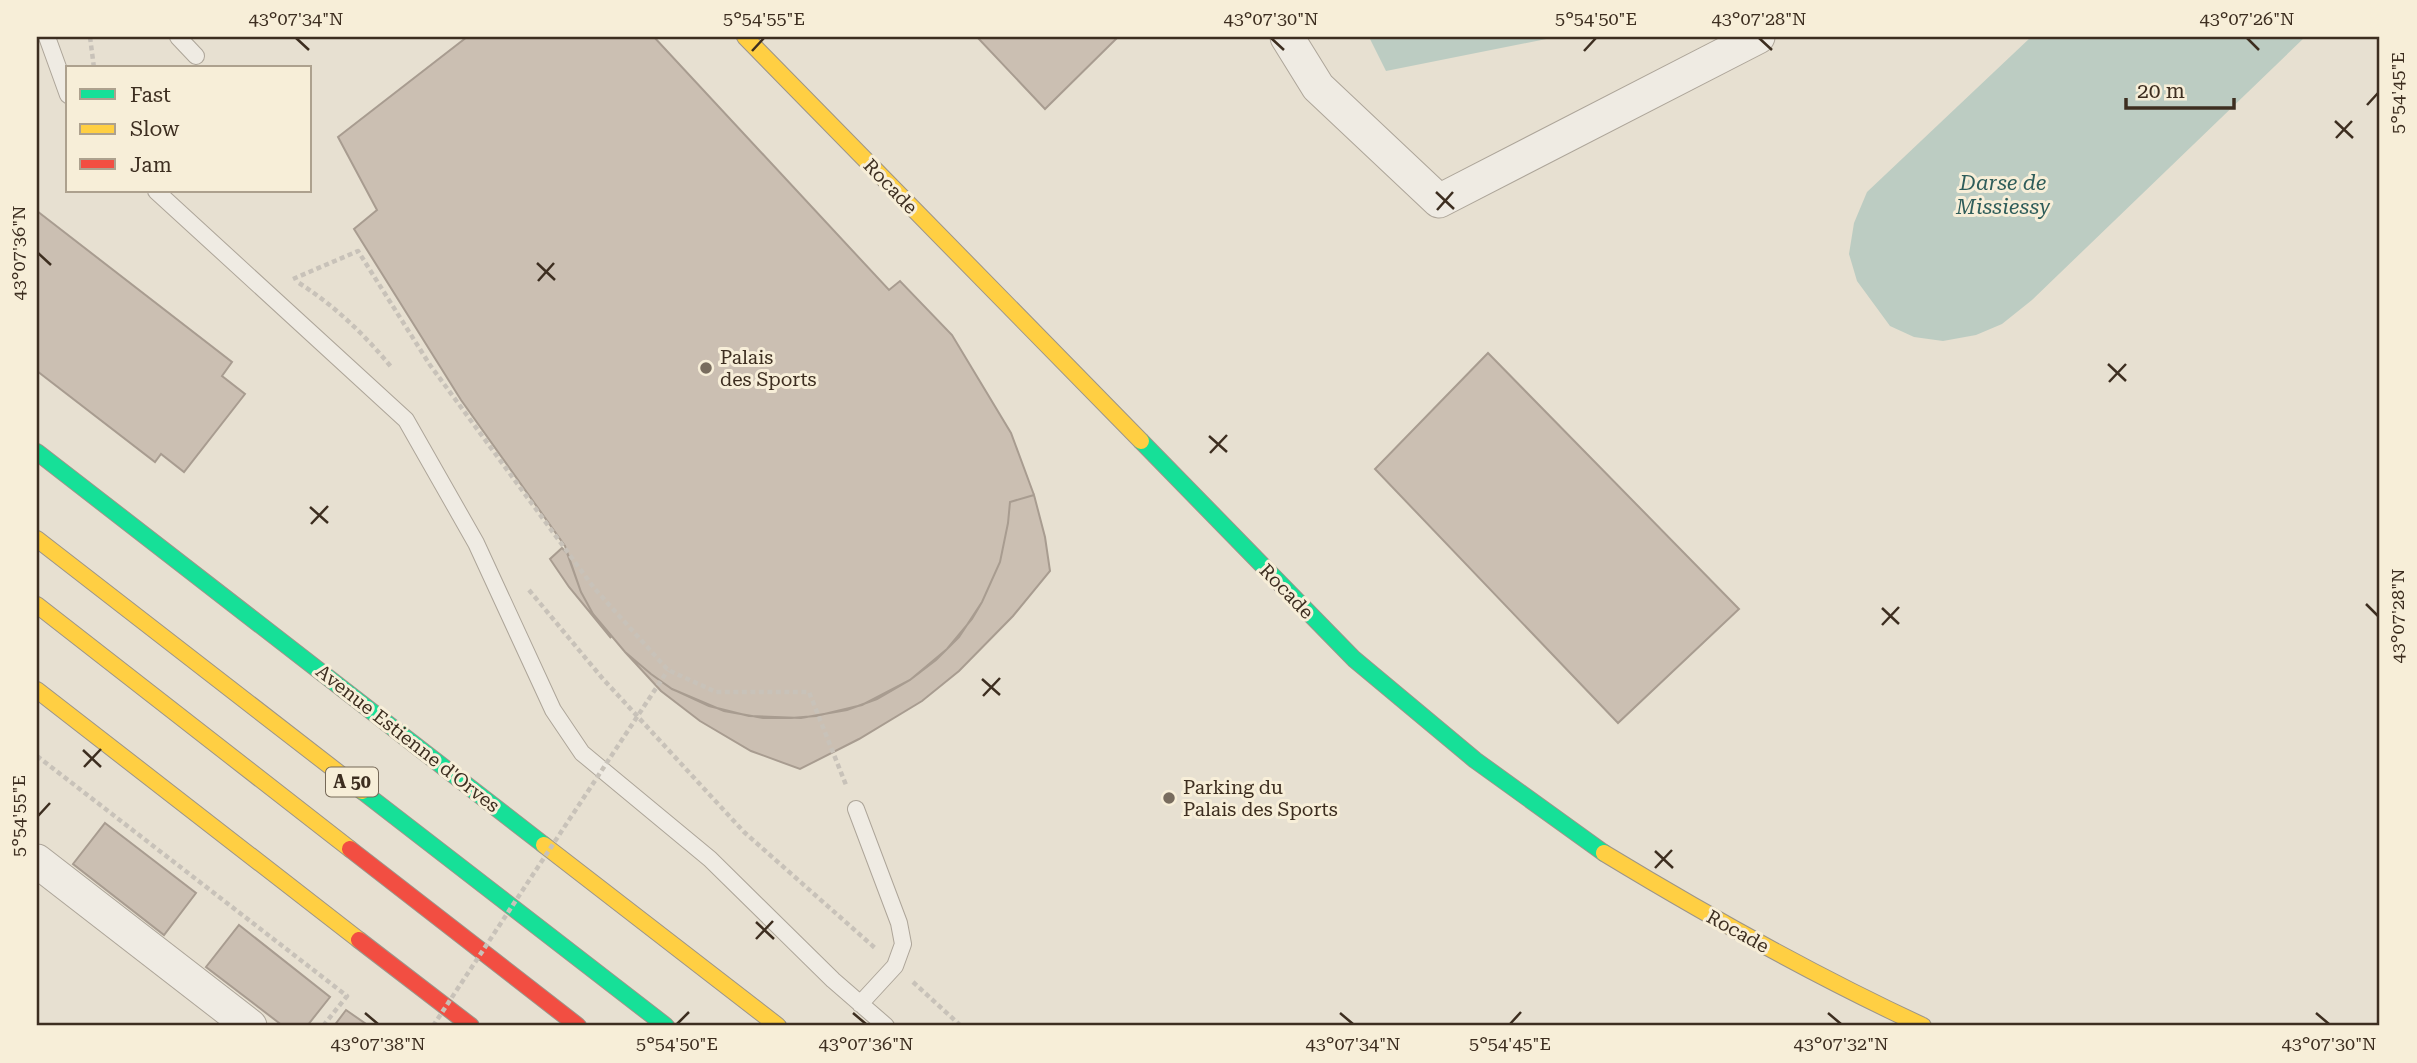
<svg xmlns="http://www.w3.org/2000/svg" width="2417" height="1063" viewBox="0 0 2417 1063" font-family="'Roboto Serif',serif">
  <rect width="100%" height="100%" fill="#e7e0d1"/>
  <path fill="#bcccc2" d="M1369 37H1556L1386 71Z
    M2031 37H2305L2032 300 2002 324 1976 335 1943 341 1914 337 1890 326 1857 281 1849 254 1854 223 1867 192Z"/>
  <path fill="#cbbfb2" stroke="#a89c90" stroke-width="2" d="M467 37H654L889 290 900 281 952 335 1011 433 1034 495 1010 502 1008 523 1000 562 982 602 972 619 947 649 910 680 877 699 847 710 801 718 749 716 709 706 672 689 651 674 625 652 593 614 581 592 565 546 461 400 354 229 377 210 338 137Z
    M977 37H1118L1045 109Z
    M37 211 232 362 222 376 245 394 184 472 161 454 155 462 37 371Z
    M1488 353 1739 609 1618 723 1375 469Z
    M1034 495 1045 537 1050 571 1013 616 959 671 922 701 859 739 800 769 751 751 700 721 661 691 625 652 651 674 672 689 724 711 763 718H791L816 716 862 705 910 680 936 660 959 637 982 602 1000 562 1008 523 1010 502Z
    M562 548 567 553 581 592 593 614 611 638 569 587 550 559Z
    M105 823 196 893 164 935 73 864Z
    M239 925 330 997 307 1026H283L206 967Z
    M346 1010 369 1026H334Z"/>
  <g fill="none" stroke-linecap="round" stroke-linejoin="round">
    <g stroke="#ada599" stroke-width="18">
      <path id="lane" d="M47 37 68 95
        M178 37 196 56
        M156 191 406 420 476 543 553 710 582 753 710 859 833 980 886 1026
        M856 809 899 923 903 944 895 966 860 1004"/>
    </g>
    <g stroke="#ada599" stroke-width="35">
      <path id="street" d="M1287 37 1318 87 1439 201 1758 37
        M37 861 250 1026"/>
    </g>
    <g stroke="#9c958a" stroke-width="18">
      <path id="fast" d="M1141 441 1354 659 1475 760 1604 853
        M37 452 544 845
        M362 791 666 1026"/>
    </g>
    <g stroke="#9c958a" stroke-width="18">
      <path id="slow" d="M745 37 1141 441
        M37 539 362 791
        M37 605 350 849
        M37 690 359 940
        M544 845 778 1026
        M1604 853C1708 916 1813 975 1923 1026"/>
    </g>
    <g stroke="#9c958a" stroke-width="18">
      <path id="jam" d="M350 849 578 1026
        M359 940 471 1026"/>
    </g>
    <path stroke="#c8c2b9" stroke-width="4.5" stroke-dasharray="5 3.5" stroke-linecap="butt" d="M90 37 94 68
      M293 279 358 251 430 365 594 588 668 670 716 692H809L846 785
      M299 283C335 306 365 335 392 368
      M529 590 603 679 744 832 875 948
      M37 756 347 996 323 1026
      M913 982 961 1026"/>
    <use href="#lane" stroke="#efebe3" stroke-width="16"/>
    <use href="#street" stroke="#efebe3" stroke-width="33"/>
    <use href="#fast" stroke="#16e098" stroke-width="16"/>
    <use href="#slow" stroke="#ffcf43" stroke-width="16"/>
    <use href="#jam" stroke="#f24e42" stroke-width="16"/>
    <path stroke="#c8c2b9" stroke-width="4.5" stroke-dasharray="5 3.5" stroke-linecap="butt" d="M433 1026 668 670"/>
  </g>
  <path fill="none" stroke="#3d2e20" stroke-width="2.5" d="M296 38 309 50M1271 38 1284 50M1759 38 1772 50M2247 38 2259 50M752 51 764 38M1584 51 1596 38M2367 105 2378 93M2335 121 2353 138M2336 138 2352 121M1436 192 1454 209M1437 210 1453 192M38 253 51 265M537 263 555 280M538 281 554 263M2108 364 2126 381M2109 382 2126 364M1209 436 1227 452M1210 453 1227 435M310 507 328 523M311 524 328 506M2366 604 2378 616M1882 608 1899 624M1882 625 1899 607M982 679 1000 695M983 696 1000 678M83 750 101 767M84 767 101 749M38 816 50 803M1655 851 1673 868M1655 868 1672 850M756 922 774 939M756 939 773 921M365 1013 378 1024M853 1013 866 1024M1340 1013 1353 1024M1828 1013 1841 1024M2316 1013 2329 1024M677 1024 689 1012M1510 1024 1521 1012"/>
  <g fill="#786c5e" stroke="#f7eed8" stroke-width="2.5">
    <circle cx="706" cy="368" r="7"/>
    <circle cx="1169" cy="798" r="7"/>
  </g>
  <g text-anchor="middle" stroke-width="6" stroke-linejoin="round" paint-order="stroke">
    <rect fill="#f7eed8" stroke="#756857" stroke-width="2" x="326" y="767.5" width="52" height="29" rx="5"/>
    <g font-size="18" font-weight="bold" fill="#3d2e20">
      <text x="352" y="788">A 50</text>
    </g>
    <g font-size="19" fill="#3d2e20" stroke="#f7eed8">
      <text transform="translate(891 186) rotate(46)" y="7">Rocade</text>
      <text transform="translate(1287 591) rotate(46)" y="7">Rocade</text>
      <text transform="translate(408 738) rotate(38)" y="7">Avenue Estienne d'Orves</text>
      <text transform="translate(1738 931) rotate(29)" y="7">Rocade</text>
    </g>
    <g font-size="19" fill="#3d2e20" stroke="#f7eed8" text-anchor="start">
      <text x="720" y="364">Palais<tspan x="720" dy="22">des Sports</tspan></text>
      <text x="1183" y="794">Parking du<tspan x="1183" dy="22">Palais des Sports</tspan></text>
    </g>
    <g font-size="21" font-style="italic" fill="#2f5d5a" stroke="#f7eed8">
      <text x="2003" y="190">Darse de<tspan x="2003" dy="24">Missiessy</tspan></text>
    </g>
  </g>
  <rect width="2417" height="1063" fill="none" stroke="#f7eed8" stroke-width="77"/>
  <rect x="66" y="66" width="245" height="126" fill="#f7eed8" stroke="#ada18e" stroke-width="2"/>
  <rect x="80" y="89" width="35" height="10" fill="#16e098" stroke="#ada18e" stroke-width="2"/>
  <text x="130" y="102" font-size="21" fill="#3d2e20">Fast</text>
  <rect x="80" y="124" width="35" height="10" fill="#ffcf43" stroke="#ada18e" stroke-width="2"/>
  <text x="130" y="136" font-size="21" fill="#3d2e20">Slow</text>
  <rect x="80" y="159" width="35" height="10" fill="#f24e42" stroke="#ada18e" stroke-width="2"/>
  <text x="130" y="172" font-size="21" fill="#3d2e20">Jam</text>
  <path d="M2126 98v10h108v-10" fill="none" stroke="#3d2e20" stroke-width="3.5"/>
  <text x="2137" y="98" font-size="21" fill="#3d2e20" stroke="#f7eed8" stroke-width="5" paint-order="stroke">20 m</text>
  <rect x="38" y="38" width="2340" height="986" fill="none" stroke="#3d2e20" stroke-width="2.5"/>
  <g font-size="18" text-anchor="middle" fill="#3d2e20">
    <text x="296" y="25">43°07'34"N</text>
    <text x="764" y="25">5°54'55"E</text>
    <text x="1271" y="25">43°07'30"N</text>
    <text x="1596" y="25">5°54'50"E</text>
    <text x="1759" y="25">43°07'28"N</text>
    <text x="2247" y="25">43°07'26"N</text>
    <text transform="translate(2398 93) rotate(-90)" y="6">5°54'45"E</text>
    <text transform="translate(19 253) rotate(-90)" y="6">43°07'36"N</text>
    <text transform="translate(2398 616) rotate(-90)" y="6">43°07'28"N</text>
    <text transform="translate(19 816) rotate(-90)" y="6">5°54'55"E</text>
    <text x="378" y="1050">43°07'38"N</text>
    <text x="677" y="1050">5°54'50"E</text>
    <text x="866" y="1050">43°07'36"N</text>
    <text x="1353" y="1050">43°07'34"N</text>
    <text x="1510" y="1050">5°54'45"E</text>
    <text x="1841" y="1050">43°07'32"N</text>
    <text x="2329" y="1050">43°07'30"N</text>
  </g>
</svg>
